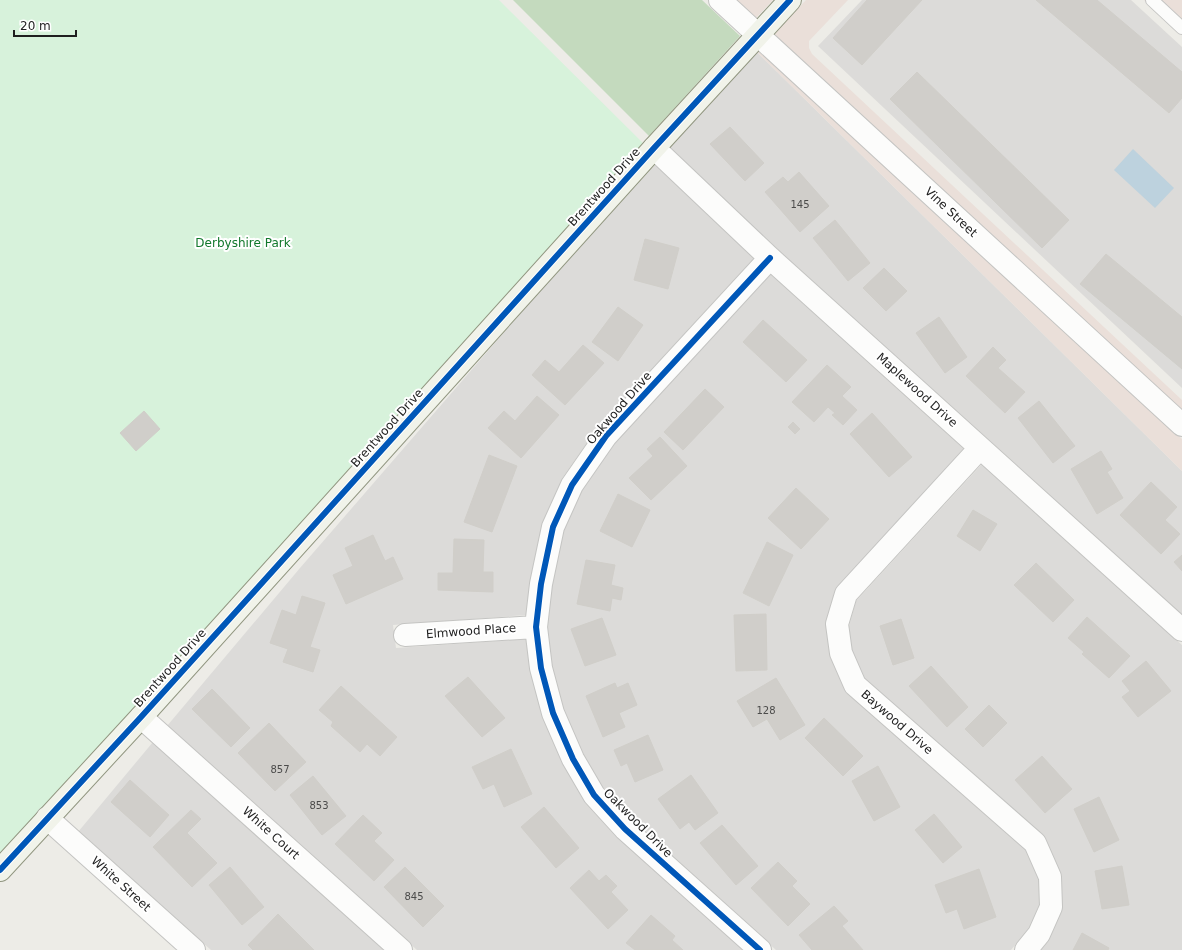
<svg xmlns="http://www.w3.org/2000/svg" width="1182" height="950" viewBox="0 0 1182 950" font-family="'DejaVu Sans',sans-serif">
  <rect width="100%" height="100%" fill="#edece7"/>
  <path fill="#dcdbd9" d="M862 0H1131L1182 47V388L818 46Z
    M757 52 1182 471V616L987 439 980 432H979L777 249 769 241 768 242 669 148Z
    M655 165 754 258 598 427 563 477 542 524 530 581 526 615 393 625 396 648 527 639 563 763 744 950H417L167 726 300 568 526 307Z
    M771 273 965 448 839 585 836 589 827 619 845 689 848 694 1027 850 1040 879V903L1030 927 1011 950H776L632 820 602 788 582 754 563 710 552 667 547 628 551 587 563 532 581 492 614 444Z
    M982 464 1182 645V950H1041L1047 942 1061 912 1062 907 1061 878 1045 838 1041 834 863 678 851 651 849 626 856 601Z
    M153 742 384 950H211L78 832Z"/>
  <path fill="#eadfd9" d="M736 0H773L756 18Z
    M806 0H848L809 41V48L812 54 1182 400V410L774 34Z
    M1144 0H1182V35Z
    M759 50 1182 439V471L757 52Z"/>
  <path fill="#c4dabe" d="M513 0H702L740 36 649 136Z"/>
  <path fill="#d7f2db" d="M0 0H499L651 151 0 870Z"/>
  <path fill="#bdd2de" d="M1133 149 1174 188 1155 208 1114 170Z"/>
  <path fill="#d0ceca" stroke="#d0cec9" d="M867 0H922L862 65 833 38Z
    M1036 0H1097L1182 72V98L1169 113Z
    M917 72 1069 220 1042 248 890 99Z
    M730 127 764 163 745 181 710 144Z
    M799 172 829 206 800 232 765 192 783 177 788 182Z
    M835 220 870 263 848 281 813 238Z
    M645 239 679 248 668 289 634 280Z
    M1106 254 1182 317V369L1080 284Z
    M884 268 907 291 886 311 863 288Z
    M618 307 643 325 618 361 592 342Z
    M939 317 967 357 945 373 916 333Z
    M763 320 807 360 786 382 743 342Z
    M583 345 604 363 565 405 532 375 545 360 559 372Z
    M993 347 1006 360 998 368 1025 392 1005 413 966 376Z
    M827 365 851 387 842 396 857 410 843 425 832 415 835 413 828 407 814 422 792 402Z
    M705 389 724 407 683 450 664 432Z
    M537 396 559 415 521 458 488 428 504 411 515 421Z
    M1039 401 1075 446 1053 463 1018 418Z
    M144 411 160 429 136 451 120 433Z
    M872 413 912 457 889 477 850 434Z
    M793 422 800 429 795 434 788 427Z
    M660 437 687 466 651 500 629 478 653 456 647 449Z
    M1101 451 1112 469 1107 472 1123 498 1097 514 1071 469Z
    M489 455 517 466 492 532 464 522Z
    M1151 482 1177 507 1165 520 1180 534 1161 554 1120 515Z
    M796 488 829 519 801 549 768 518Z
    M618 494 650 510 632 547 600 531Z
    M973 510 997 524 980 551 957 536Z
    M373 535 385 561 393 557 403 579 346 604 333 575 353 566 345 548Z
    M454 539 484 540 483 572H493V592L438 590V573H453Z
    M767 542 793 555 769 606 743 593Z
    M1182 555V571L1174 562Z
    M586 560 615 565 611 585 623 588 621 600 612 598 610 611 577 604Z
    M1036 563 1074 600 1053 622 1014 585Z
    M302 596 325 603 310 647 320 650 313 672 283 662 288 649 270 643 282 610 296 615Z
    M766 614 767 670 736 671 734 615Z
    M1087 617 1130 656 1109 678 1082 654 1084 652 1068 638Z
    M602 618 616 655 585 666 571 629Z
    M901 619 914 658 893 665 880 626Z
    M1146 661 1171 691 1138 717 1122 697 1130 691 1122 681Z
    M931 666 968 707 947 727 909 686Z
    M468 677 505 718 482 737 445 696Z
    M776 678 805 725 780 740 767 719 753 727 737 701Z
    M615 683 617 688 628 683 637 705 619 713 625 727 603 737 586 696Z
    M341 686 397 737 380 756 367 744 360 752 331 726 333 722 319 710Z
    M212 689 250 728 231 747 192 709Z
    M989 705 1007 723 983 747 965 729Z
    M824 718 863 756 843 776 805 738Z
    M269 723 306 762 275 791 238 753Z
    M648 735 663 770 635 782 627 763 621 766 614 750Z
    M511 749 532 794 504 807 494 784 483 789 472 767Z
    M1042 756 1072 789 1045 813 1015 780Z
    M878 766 900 807 874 821 852 781Z
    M691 775 718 813 695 830 689 822 680 829 658 799Z
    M313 776 346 816 322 835 290 795Z
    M130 780 169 815 150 837 111 802Z
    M1099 797 1119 840 1094 852 1074 809Z
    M544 807 579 848 556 868 521 827Z
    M191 810 201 819 187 833 217 863 192 887 153 847Z
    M934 814 962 847 943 863 915 830Z
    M363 815 382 833 374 841 394 860 374 881 335 844Z
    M722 825 758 866 736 885 700 843Z
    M778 862 797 881 792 886 810 904 788 926 751 888Z
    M1122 866 1129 905 1102 909 1095 871Z
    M230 867 264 907 242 925 209 885Z
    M405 867 444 906 423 927 384 887Z
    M979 869 996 917 964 929 957 909 946 913 935 885Z
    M589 870 599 881 606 875 617 886 611 892 628 910 608 929 570 888Z
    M834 906 848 921 842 926 863 950H812L799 935Z
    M278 914 314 950H253L248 945Z
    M651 915 675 936 672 940 683 950H635L626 943Z
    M1082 933 1109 948 1108 950H1073Z"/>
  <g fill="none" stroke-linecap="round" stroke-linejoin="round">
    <g stroke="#c4c4c2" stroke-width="14">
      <path id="lane" d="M1152 0 1182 28"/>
    </g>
    <g stroke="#c4c4c2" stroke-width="24">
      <path id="street" d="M720 0 1182 425
        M654 148 770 258 1182 630
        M980 448 846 594 837 624 841 653 855 685 1035 843 1050 877 1051 907 1039 934 1026 950
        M405 635 536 627
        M141 717 401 950
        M47 818 194 950
        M760 950 625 829 594 795 573 759 553 713 541 668 536 627 541 584 553 527 572 485 606 436 770 258"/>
    </g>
    <g stroke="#919680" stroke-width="24">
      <path id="secondary" d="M0 870 141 717 654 148 790 0"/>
    </g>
    <use href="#lane" stroke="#fcfcfb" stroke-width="12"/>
    <use href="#street" stroke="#fcfcfb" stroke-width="22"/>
    <use href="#secondary" stroke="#f1f3ea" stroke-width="22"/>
    <g stroke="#fff" stroke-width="8">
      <path id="cycleway" d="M0 870 141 717 654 148 790 0
        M760 950 625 829 594 795 573 759 553 713 541 668 536 627 541 584 553 527 572 485 606 436 770 258"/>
    </g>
    <use href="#cycleway" stroke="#0057b8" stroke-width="6"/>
  </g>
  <g text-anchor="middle" stroke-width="4" stroke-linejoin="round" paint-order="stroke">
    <g font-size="10" fill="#4b4b4a">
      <text x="800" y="208">145</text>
      <text x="766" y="714">128</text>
      <text x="280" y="773">857</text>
      <text x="319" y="809">853</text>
      <text x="414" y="900">845</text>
    </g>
    <g font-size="12" fill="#1f1f1f" stroke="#fff">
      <text transform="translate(604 187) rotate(-48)" y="4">Brentwood Drive</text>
      <text transform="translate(951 212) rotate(43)" y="4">Vine Street</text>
      <text transform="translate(917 390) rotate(42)" y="4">Maplewood Drive</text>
      <text transform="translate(619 408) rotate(-49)" y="4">Oakwood Drive</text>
      <text transform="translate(387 428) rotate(-48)" y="4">Brentwood Drive</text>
      <text transform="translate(471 631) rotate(-4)" y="4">Elmwood Place</text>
      <text transform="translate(170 668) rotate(-48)" y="4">Brentwood Drive</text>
      <text transform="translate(897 722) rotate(41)" y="4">Baywood Drive</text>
      <text transform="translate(638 823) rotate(45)" y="4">Oakwood Drive</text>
      <text transform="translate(271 833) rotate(42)" y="4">White Court</text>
      <text transform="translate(121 884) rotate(42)" y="4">White Street</text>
    </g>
    <g font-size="12" fill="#11782b" stroke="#fff">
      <text x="243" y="247">Derbyshire Park</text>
    </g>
  </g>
  <path d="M14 30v6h62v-6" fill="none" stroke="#1f1f1f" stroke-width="2"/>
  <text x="20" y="30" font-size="12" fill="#1f1f1f" stroke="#ffffff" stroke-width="3" paint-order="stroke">20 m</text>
</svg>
